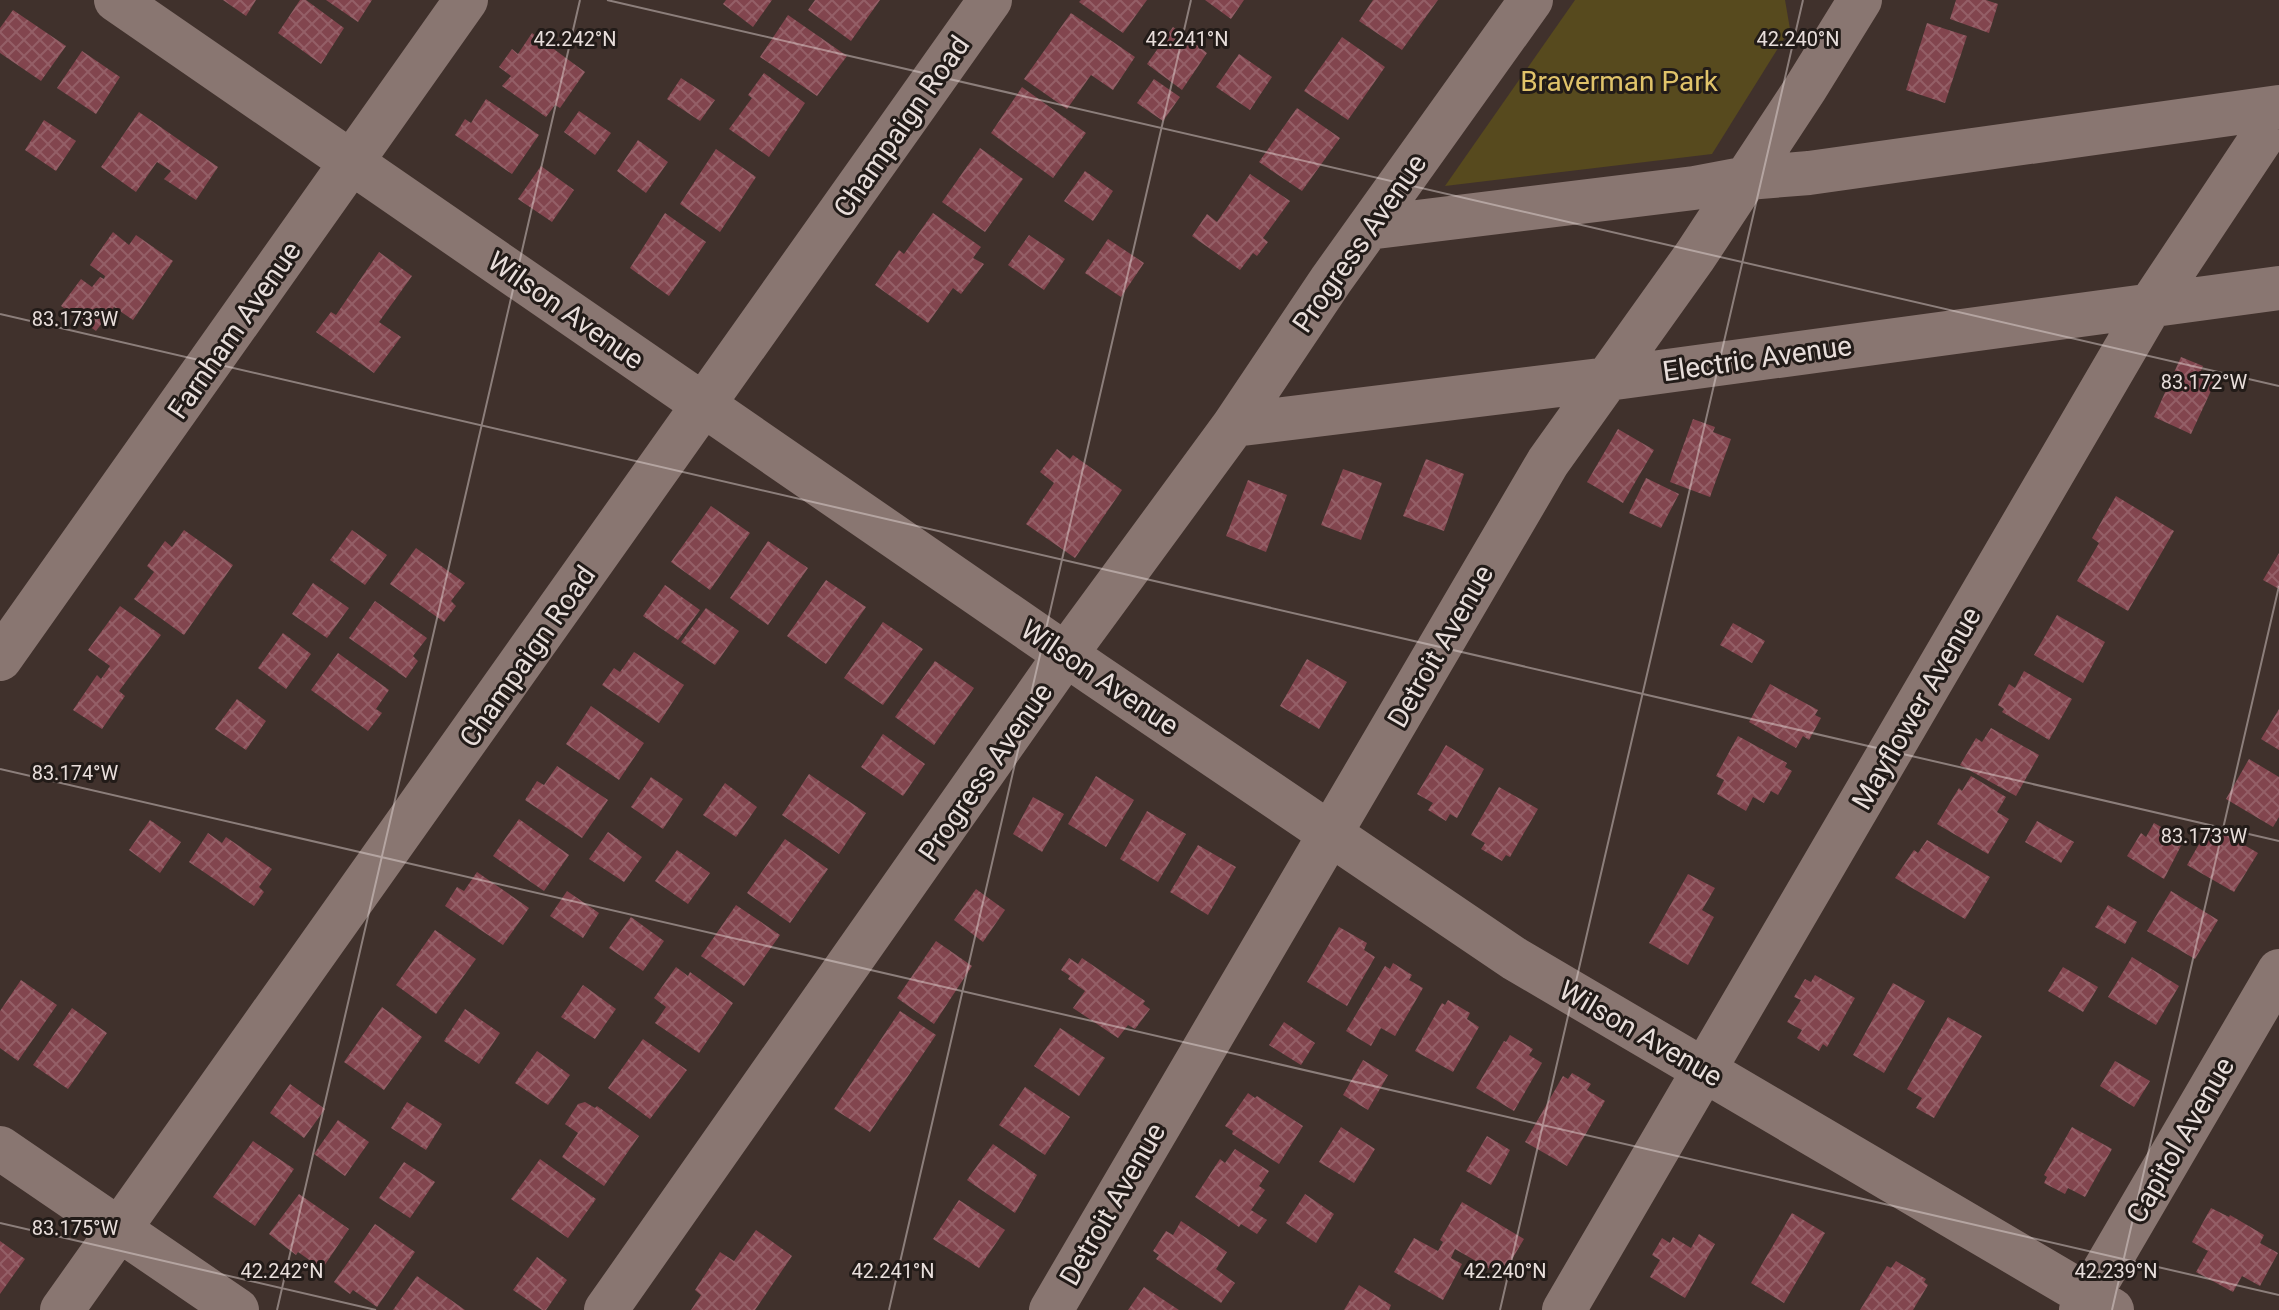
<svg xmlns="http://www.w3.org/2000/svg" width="2279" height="1310" viewBox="0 0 2279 1310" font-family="Roboto,sans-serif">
  <defs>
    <pattern id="building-cross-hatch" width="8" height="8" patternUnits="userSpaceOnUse" patternTransform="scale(2)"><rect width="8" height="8" fill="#82454e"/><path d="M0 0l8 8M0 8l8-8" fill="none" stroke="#945f67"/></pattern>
  </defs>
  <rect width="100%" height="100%" fill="#40312c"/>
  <path fill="#574a1e" d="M1575 0H1785L1790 29 1712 154 1445 186Z"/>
  <path fill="url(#building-cross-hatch)" d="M223 0H256L246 16Z
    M300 0H306L344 28 321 64 278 33Z
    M326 0H372L358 22Z
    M726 0H772L753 27 723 4Z
    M815 0H880L851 41 808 10Z
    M1081 0H1147L1123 33 1079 2Z
    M1205 0H1244L1231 19Z
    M1373 0H1438L1402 50 1359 21Z
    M1956 0H1986L1998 4 1989 33 1950 19Z
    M13 10 66 46 41 81 0 53V28Z
    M1071 13 1135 57 1113 90 1091 75 1067 109 1024 79Z
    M788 15 847 56 817 96 760 57Z
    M1927 23 1967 36 1945 103 1906 90Z
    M1173 27 1207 53 1182 90 1147 64Z
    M532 33 585 72 560 108 555 105 546 117 502 86 511 76 499 67 512 49 518 54Z
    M1342 37 1385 67 1348 120 1304 91Z
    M82 51 120 77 96 114 57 88Z
    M1239 54 1272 77 1250 110 1216 87Z
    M764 73 805 103 769 157 729 129 752 98 748 95Z
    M681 78 715 100 700 121 667 99Z
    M1154 79 1180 97 1163 121 1137 103Z
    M1022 87 1086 133 1053 178 991 133Z
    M486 99 539 135 512 174 455 135 465 119 471 123Z
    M1297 108 1340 138 1302 191 1259 162Z
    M579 111 611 133 595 155 564 132Z
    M139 112 218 167 196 200 164 179 171 171 157 162 136 192 101 167Z
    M44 120 76 141 56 171 25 150Z
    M638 140 668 162 646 193 617 171Z
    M980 148 1023 179 985 232 942 202Z
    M716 149 756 177 720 232 680 204Z
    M541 166 574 190 552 222 518 199Z
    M1085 171 1113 191 1093 221 1064 201Z
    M1250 174 1290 201 1263 238 1268 242 1257 256 1253 253 1240 270 1192 236 1207 214 1217 222Z
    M665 213 706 242 669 296 630 268Z
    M933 213 981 247 973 258 984 264 961 294 953 288 928 323 875 285 899 250 904 254Z
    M113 232 129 245 136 235 173 261 133 320 114 307 96 331 61 306 81 279 92 287 100 277 104 279 105 276 90 265Z
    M1029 235 1065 259 1044 290 1008 265Z
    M1108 239 1144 263 1121 297 1085 273Z
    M379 252 412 276 379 322 401 337 374 373 316 332 331 312 336 315Z
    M2181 357 2203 366 2200 373 2216 380 2191 434 2154 417Z
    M1693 419 1715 427 1713 432 1731 439 1710 497 1670 482Z
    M1618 429 1654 450 1623 503 1587 482Z
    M1057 449 1070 459 1073 455 1122 490 1075 558 1026 524 1054 483 1040 472Z
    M1426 459 1464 474 1444 531 1403 516Z
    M1343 469 1382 483 1361 540 1321 525Z
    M1646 478 1679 494 1661 528 1629 513Z
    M1248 480 1287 495 1266 552 1226 536Z
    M2116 496 2174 531 2128 611 2077 581 2099 543 2092 538Z
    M711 506 750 533 710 590 671 562Z
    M184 530 233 565 184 635 134 599 154 572 147 566 165 541 172 547Z
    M352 530 387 555 365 585 330 560Z
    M768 541 808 568 768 625 730 598Z
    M416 548 465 583 451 601 456 606 444 622 390 584Z
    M2279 553V589L2263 580Z
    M826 580 866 607 826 664 787 636Z
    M313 583 349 608 327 638 292 614Z
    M665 585 700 610 678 640 643 616Z
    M375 601 427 638 413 656 418 661 406 678 349 638Z
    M120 606 161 635 119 691 125 696 102 729 73 710 97 675 101 679 110 666 88 650Z
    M706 608 739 631 715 665 681 642Z
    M2057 615 2105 642 2083 683 2034 655Z
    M883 622 923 649 883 705 844 678Z
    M1733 623 1765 641 1752 663 1720 645Z
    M283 633 311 654 286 689 258 668Z
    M634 652 684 685 659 723 602 685 614 668 620 672Z
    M338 653 389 690 376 709 382 713 368 731 311 690Z
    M1307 659 1347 682 1319 729 1280 706Z
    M935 661 974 688 934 745 895 717Z
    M2024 671 2072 699 2049 740 2002 712 2004 709 1998 705 2009 684 2015 688Z
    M1770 684 1818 710 1815 715 1821 718 1809 740 1803 736 1796 748 1749 722Z
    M237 699 266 721 246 750 215 729Z
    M591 706 644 743 619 780 566 744Z
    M2279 709V750L2261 739Z
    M1991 728 2039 755 2016 796 1960 765 1976 738 1982 742Z
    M883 734 925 764 903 796 861 767Z
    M1738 736 1787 763 1785 767 1792 771 1778 795 1771 791 1764 803 1753 797 1746 811 1717 794 1724 780 1716 776Z
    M1446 745 1484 769 1457 818 1450 814 1446 821 1428 810 1433 803 1417 794Z
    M2249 759 2279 777V817L2273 827 2226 799Z
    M557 766 608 800 582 838 525 800 537 781 544 785Z
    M809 774 866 813 839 854 782 815Z
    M1096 776 1134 800 1106 847 1068 824Z
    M1971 776 2006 797 1997 812 2009 819 1988 854 1937 824 1959 788 1962 791Z
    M651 777 683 799 663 829 631 807Z
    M725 783 757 807 736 837 703 815Z
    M1499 787 1538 809 1510 857 1506 855 1502 861 1481 849 1485 843 1471 835Z
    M1033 797 1064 814 1042 852 1013 834Z
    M1147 811 1186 834 1158 882 1120 859Z
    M519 819 569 855 544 891 493 856Z
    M150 820 181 842 160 873 129 850Z
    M2037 821 2074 842 2061 863 2025 842Z
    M2154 823 2184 840 2164 879 2127 856 2141 833 2146 837Z
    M2210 825 2258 853 2234 892 2187 865Z
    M608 832 642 857 624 882 589 859Z
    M208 833 222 843 226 837 272 869 259 887 264 892 254 906 189 862Z
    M785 839 828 869 790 923 747 893Z
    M1927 840 1990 877 1965 919 1895 878 1914 850 1918 853Z
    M1198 845 1236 867 1208 915 1170 892Z
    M677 850 710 873 688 904 655 881Z
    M477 872 529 908 503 945 445 906 457 887 464 891Z
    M1688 874 1715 888 1702 910 1714 917 1688 965 1649 943Z
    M976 889 1005 910 983 942 954 920Z
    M567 891 599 913 583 938 550 916Z
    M2171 891 2218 920 2195 959 2147 931Z
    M736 905 780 935 744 986 701 956Z
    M2108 905 2137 922 2125 944 2095 927Z
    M631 917 664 941 643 971 609 948Z
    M1339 927 1367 943 1364 950 1375 957 1347 1006 1307 982Z
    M435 930 476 959 436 1014 396 985Z
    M936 941 972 966 934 1024 897 998Z
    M2132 957 2179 986 2156 1025 2108 997Z
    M1069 958 1078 964 1082 958 1145 1001 1143 1004 1150 1009 1135 1029 1128 1025 1118 1038 1073 1008 1085 991 1068 979 1070 976 1061 970Z
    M1393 963 1412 975 1409 980 1423 988 1395 1036 1381 1028 1371 1046 1346 1031 1385 966 1390 969Z
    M676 967 688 976 690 972 733 1003 699 1053 655 1023 666 1007 654 998Z
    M2063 967 2098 987 2083 1012 2048 991Z
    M1815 975 1855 998 1827 1047 1823 1044 1819 1051 1797 1038 1802 1030 1787 1022 1801 1000 1794 997 1805 979 1811 982Z
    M21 980 57 1005 18 1061 0 1048V1011Z
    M1893 983 1925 1001 1884 1073 1853 1055Z
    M583 985 616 1009 595 1039 561 1017Z
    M1448 1000 1470 1013 1467 1019 1479 1027 1453 1072 1415 1051 1442 1003 1445 1005Z
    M382 1007 422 1037 384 1090 344 1062Z
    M72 1008 107 1033 68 1089 33 1065Z
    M465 1009 500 1033 479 1064 444 1041Z
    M900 1011 936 1035 870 1132 834 1109Z
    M1948 1017 1982 1036 1934 1118 1916 1108 1922 1098 1907 1089Z
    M1284 1022 1315 1043 1301 1065 1269 1045Z
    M1060 1028 1105 1058 1079 1096 1034 1066Z
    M1510 1035 1533 1049 1529 1055 1542 1063 1514 1111 1476 1088 1504 1041 1506 1042Z
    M643 1039 687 1070 650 1119 608 1088Z
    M537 1051 570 1075 548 1105 515 1083Z
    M1363 1060 1388 1075 1368 1110 1343 1095Z
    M2115 1061 2150 1081 2134 1107 2100 1086Z
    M1572 1073 1591 1084 1587 1090 1605 1101 1567 1166 1525 1142 1563 1076 1568 1079Z
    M290 1084 325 1109 304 1138 270 1113Z
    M1025 1087 1070 1117 1045 1155 999 1125Z
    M1248 1093 1255 1098 1257 1096 1303 1126 1279 1164 1232 1134 1233 1131 1225 1126Z
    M407 1102 442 1124 426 1150 391 1128Z
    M585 1102 595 1108 597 1106 639 1136 604 1186 562 1157 578 1133 565 1124 578 1104Z
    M338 1120 369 1142 345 1176 314 1154Z
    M1341 1127 1375 1149 1354 1183 1319 1162Z
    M2072 1127 2112 1149 2085 1197 2068 1188 2065 1194 2044 1183 2047 1177 2044 1175Z
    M1487 1136 1510 1150 1491 1185 1466 1171Z
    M253 1141 294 1169 255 1226 213 1197Z
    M993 1144 1037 1175 1015 1213 967 1180Z
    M1235 1149 1269 1171 1259 1186 1265 1190 1251 1210 1267 1220 1257 1234 1241 1224 1239 1227 1195 1197 1220 1159 1225 1163Z
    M540 1159 596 1199 568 1238 511 1199Z
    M404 1162 435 1182 410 1218 379 1198Z
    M299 1194 349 1229 322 1269 298 1252 296 1255 269 1234Z
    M1305 1194 1334 1214 1316 1243 1286 1223Z
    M959 1200 1005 1230 979 1268 933 1239Z
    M1462 1202 1524 1239 1502 1276 1455 1249 1451 1258 1462 1264 1443 1300 1394 1272 1414 1238 1438 1251 1443 1242 1440 1240Z
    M2211 1208 2229 1217 2230 1215 2264 1235 2260 1243 2278 1253 2260 1286 2242 1276 2233 1292 2196 1272 2208 1251 2192 1242Z
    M1792 1213 1825 1233 1784 1303 1751 1283Z
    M1181 1221 1227 1252 1216 1269 1235 1283 1221 1303 1156 1259 1159 1255 1153 1251 1166 1231 1173 1235Z
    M375 1224 415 1252 377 1307 353 1290 350 1294 334 1282Z
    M756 1230 792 1256 755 1310H691L701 1295 695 1290 720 1252 734 1261Z
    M1699 1234 1715 1244 1685 1298 1650 1277 1660 1260 1652 1255 1662 1238 1670 1243 1673 1237 1691 1248Z
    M0 1241 25 1259 0 1294Z
    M537 1257 567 1280 546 1310H542L513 1290Z
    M1896 1261 1926 1279 1924 1282 1928 1285 1913 1310H1860L1887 1266 1891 1268Z
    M417 1276 465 1310H393Z
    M1359 1285 1391 1305 1389 1310H1344Z
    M1144 1287 1179 1310H1128Z"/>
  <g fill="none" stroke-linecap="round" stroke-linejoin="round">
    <path stroke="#897671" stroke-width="44" d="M116 0 1094 674 1515 959 2112 1310
      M1368 228 1694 188 1747 178 1809 173 2279 107
      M1234 425 1608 379 2279 288
      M0 659 466 0
      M0 1148 237 1310
      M62 1310 990 0
      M606 1310 1066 654 1234 425 1331 280 1531 0
      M1051 1310 1548 462 1695 256 1805 89 1860 0
      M1564 1310 2152 303 2279 112
      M2081 1310 2279 971"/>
  </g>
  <path fill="none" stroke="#e8dedb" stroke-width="2" stroke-opacity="0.45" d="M607 0 2279 386M0 314 2279 841M0 769 2279 1295M0 1223 376 1310M277 1310 580 0M889 1310 1191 0M1500 1310 1803 0M2112 1310 2279 586"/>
  <g text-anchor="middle" stroke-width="6" stroke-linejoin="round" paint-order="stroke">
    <g font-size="28" fill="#e0c36a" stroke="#221b18">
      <text x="1619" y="91">Braverman Park</text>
    </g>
    <g font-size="28" fill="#e8dedb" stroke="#221b18">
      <text transform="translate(901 126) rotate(-55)" y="10">Champaign Road</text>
      <text transform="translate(1359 243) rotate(-55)" y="10">Progress Avenue</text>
      <text transform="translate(566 310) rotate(35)" y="10">Wilson Avenue</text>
      <text transform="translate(234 330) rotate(-55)" y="10">Farnham Avenue</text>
      <text transform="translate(1757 358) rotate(-8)" y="10">Electric Avenue</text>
      <text transform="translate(1440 646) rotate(-60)" y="10">Detroit Avenue</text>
      <text transform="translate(527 656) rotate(-55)" y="10">Champaign Road</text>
      <text transform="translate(1100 677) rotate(34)" y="10">Wilson Avenue</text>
      <text transform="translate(1916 708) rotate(-60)" y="10">Mayflower Avenue</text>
      <text transform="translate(985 772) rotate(-55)" y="10">Progress Avenue</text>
      <text transform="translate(1641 1033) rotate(30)" y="10">Wilson Avenue</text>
      <text transform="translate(2180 1140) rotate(-60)" y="10">Capitol Avenue</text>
      <text transform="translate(1112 1204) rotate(-60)" y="10">Detroit Avenue</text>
    </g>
  </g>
  <g font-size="20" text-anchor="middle" fill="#e8dedb" stroke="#221b18" stroke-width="6" stroke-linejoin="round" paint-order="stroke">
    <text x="575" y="46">42.242°N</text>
    <text x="1187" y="46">42.241°N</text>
    <text x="1798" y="46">42.240°N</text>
    <text x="75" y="326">83.173°W</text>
    <text x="2204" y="389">83.172°W</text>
    <text x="75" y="780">83.174°W</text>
    <text x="2204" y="843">83.173°W</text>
    <text x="75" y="1235">83.175°W</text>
    <text x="282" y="1278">42.242°N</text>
    <text x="893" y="1278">42.241°N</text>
    <text x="1505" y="1278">42.240°N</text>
    <text x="2116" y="1278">42.239°N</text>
  </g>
</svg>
